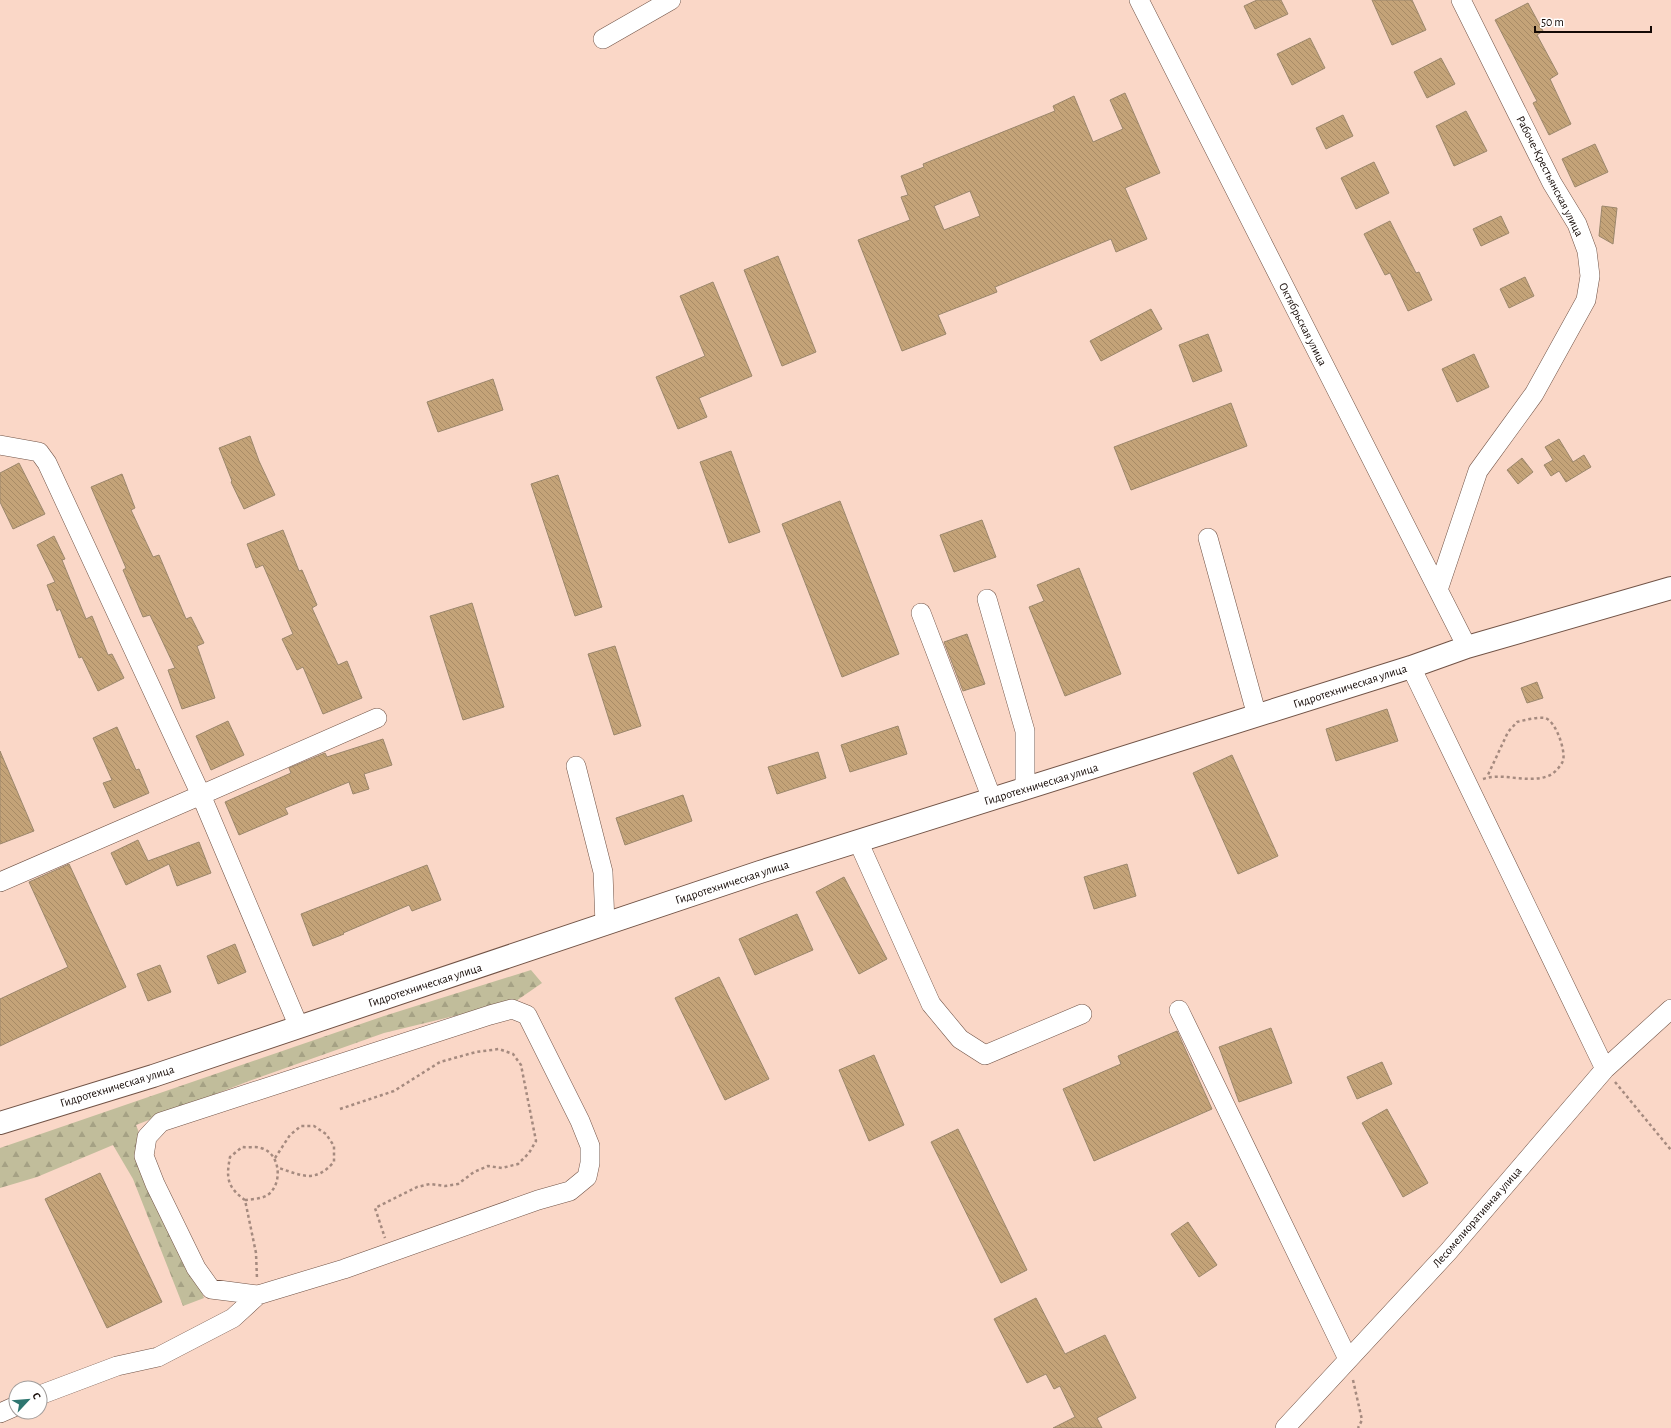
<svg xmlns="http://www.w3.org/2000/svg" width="1671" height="1428" viewBox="0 0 1671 1428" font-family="'Alegreya Sans',sans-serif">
  <defs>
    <pattern id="forest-firs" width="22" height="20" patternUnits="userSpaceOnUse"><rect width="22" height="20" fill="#c1bd9b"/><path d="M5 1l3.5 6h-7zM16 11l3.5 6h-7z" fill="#a5a184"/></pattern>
    <pattern id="building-back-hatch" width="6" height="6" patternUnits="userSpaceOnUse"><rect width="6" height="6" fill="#c4a378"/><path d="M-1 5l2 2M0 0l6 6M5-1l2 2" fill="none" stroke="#a88b66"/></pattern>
  </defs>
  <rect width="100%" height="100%" fill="#fad7c7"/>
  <path fill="url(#forest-firs)" d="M531 970 542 983 516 1001 384 1033 249 1081 136 1125 204 1298 183 1306 133 1179 113 1145 37 1177 0 1188V1148L384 1016Z"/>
  <path fill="url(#building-back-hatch)" stroke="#9b876c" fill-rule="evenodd" d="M1257 0H1281L1288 14 1255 29 1244 6Z
    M1372 0H1412L1426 30 1392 45Z
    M1528 3 1543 31 1537 35 1558 74 1550 79 1571 124 1549 135 1533 103 1537 101 1495 20Z
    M1310 38 1325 68 1292 85 1277 54Z
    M1441 58 1455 84 1427 98 1414 72Z
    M1125 93 1160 173 1125 188 1147 239 1116 252 1111 239 995 287 997 292 938 315 946 334 902 351 858 240 910 220 901 197 908 195 901 176 924 167 923 164 1055 111 1053 106 1074 96 1093 142 1123 129 1110 100ZM970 191 980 216 944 230 934 206Z
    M1466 111 1487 151 1454 166 1436 126Z
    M1343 115 1353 136 1326 149 1316 128Z
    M1595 144 1608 172 1575 187 1562 159Z
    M1374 162 1389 193 1356 209 1341 178Z
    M1602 206 1617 208 1613 244 1599 236Z
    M1501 216 1509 233 1481 246 1473 229Z
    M1390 221 1416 273 1419 272 1432 300 1408 311 1390 273 1385 275 1364 234Z
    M778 256 816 352 782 366 744 270Z
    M1525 277 1534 296 1509 308 1500 289Z
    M713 282 752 376 699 398 707 417 678 429 656 377 705 356 680 296Z
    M1151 309 1162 329 1101 361 1090 341Z
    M1208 334 1222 371 1193 382 1179 345Z
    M1474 354 1489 387 1457 402 1442 369Z
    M493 379 503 410 438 432 427 402Z
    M1231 403 1247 446 1131 490 1114 447Z
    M250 436 259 461 275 495 244 509 231 482 232 481 219 448Z
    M1559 439 1573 462 1584 455 1591 467 1566 482 1559 471 1551 476 1544 465 1553 460 1545 447Z
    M731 451 760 532 729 543 700 462Z
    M1522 458 1533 472 1518 484 1507 470Z
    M19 463 45 514 13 529 0 502V473Z
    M122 474 135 508 131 510 153 557 159 555 186 619 191 617 204 643 197 646 215 698 182 709 168 670 175 668 150 615 143 617 123 570 126 568 91 487Z
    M558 475 602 607 575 616 531 484Z
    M840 501 899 654 842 677 782 524Z
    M982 520 996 557 954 572 940 535Z
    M283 530 299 571 302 570 317 605 312 608 338 665 347 661 362 698 323 714 303 667 297 670 282 639 293 634 263 565 256 568 247 544Z
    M54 536 65 559 62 560 86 619 92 616 108 655 112 654 124 678 98 691 82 657 79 658 60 609 57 611 47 585 55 582 37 545Z
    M1079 568 1121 674 1065 696 1029 607 1044 601 1037 585Z
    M472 603 504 707 463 720 430 616Z
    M967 634 985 684 963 691 944 642Z
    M615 646 641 726 614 735 588 654Z
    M1537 682 1543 698 1527 703 1521 688Z
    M1387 709 1398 741 1336 761 1326 729Z
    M228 721 244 755 211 770 196 736Z
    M898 726 907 754 850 772 841 745Z
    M117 727 136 770 139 769 149 793 114 808 103 783 112 780 93 738Z
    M383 739 392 765 364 774 369 789 353 794 349 782 285 808 288 814 239 835 225 802 291 773 289 768 325 753 327 757Z
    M0 751 34 831 0 844Z
    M818 752 826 778 777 794 768 767Z
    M1232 755 1278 856 1238 874 1193 773Z
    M683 795 692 821 625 845 616 818Z
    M138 840 148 861 199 842 211 873 177 886 169 864 126 885 111 853Z
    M69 864 126 987 0 1046V999L68 967 29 882Z
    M1127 864 1136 896 1094 909 1084 877Z
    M427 865 441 900 412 911 409 905 343 933 344 934 313 946 301 914Z
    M844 877 887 959 859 974 816 892Z
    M797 914 813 950 755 975 739 939Z
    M235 944 246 972 218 984 207 956Z
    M160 965 171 992 148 1001 137 974Z
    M719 977 769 1079 725 1100 675 998Z
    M1271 1028 1292 1083 1239 1102 1219 1047Z
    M1177 1031 1212 1109 1094 1161 1063 1089 1121 1064 1118 1056Z
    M874 1055 904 1125 869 1141 839 1070Z
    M1382 1062 1392 1084 1357 1099 1347 1077Z
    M1387 1109 1428 1183 1403 1197 1362 1123Z
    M958 1129 1027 1270 1001 1283 931 1142Z
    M100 1173 162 1302 107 1328 45 1199Z
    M1188 1222 1217 1265 1199 1277 1171 1234Z
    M1036 1298 1065 1354 1105 1335 1136 1398 1097 1418 1102 1428H1053L1075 1417 1060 1386 1054 1389 1046 1374 1027 1383 994 1319Z"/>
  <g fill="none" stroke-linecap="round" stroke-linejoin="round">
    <g stroke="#715346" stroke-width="20">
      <path id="minor" d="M1139 0 1467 647
        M603 39 671 0
        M0 445 39 452 47 463 201 795 0 882
        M1208 538 1257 716
        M1438 590 1478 471 1534 394 1586 300 1590 276 1587 251 1577 224 1552 183 1461 0
        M987 599 1025 731V789
        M921 613 992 799
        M1411 667 1605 1069
        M576 766 603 872 605 925
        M858 841 931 1004 960 1039 985 1055 1082 1014
        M1179 1010 1348 1359
        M299 1027 201 795 377 718
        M40 1395 117 1366 158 1357 233 1318 258 1295 344 1269 538 1200 570 1191 587 1177 590 1163V1146L580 1121 527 1015 512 1009 490 1015 161 1122 147 1137 144 1156 155 1184 196 1268 211 1289 258 1295
        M0 1413 16 1406
        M1285 1428 1448 1252 1605 1069 1671 1009"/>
    </g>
    <g stroke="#715346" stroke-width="24">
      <path id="major" d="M0 1123 153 1076 760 872 1411 667 1467 647 1671 588"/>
    </g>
    <path stroke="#a58a7f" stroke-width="2.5" stroke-dasharray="3 3" stroke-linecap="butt" d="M1483 779C1503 772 1527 784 1548 776 1554 774 1560 767 1563 761 1566 751 1556 721 1545 718 1536 717 1525 720 1517 722L1508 732 1487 777
      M1615 1082 1671 1150
      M340 1109 394 1091 440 1062 476 1052 499 1049 513 1054 521 1065 536 1141 529 1153 518 1164 502 1168 488 1166 474 1172 458 1184 445 1186 430 1184 417 1187 375 1208 385 1238
      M275 1158 290 1135 301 1126H314L326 1134 334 1146V1162C315 1183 303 1176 279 1168
      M245 1200C253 1199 263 1199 269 1194 283 1182 280 1153 261 1148 255 1146 248 1148 242 1147L230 1157C226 1178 227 1187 245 1200L256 1253 257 1279
      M1353 1380 1362 1420 1358 1428"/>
    <use href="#minor" stroke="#fff" stroke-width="19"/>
    <use href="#major" stroke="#fff" stroke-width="22"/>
  </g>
  <g text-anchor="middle" stroke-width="3" stroke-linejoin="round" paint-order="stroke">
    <g font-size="12" fill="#140905" stroke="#fff">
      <text transform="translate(1550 176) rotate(63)" y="4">Рабоче-Крестьянская улица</text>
      <text transform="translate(1303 324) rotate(63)" y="4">Октябрьская улица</text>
      <text transform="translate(1350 686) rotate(-18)" y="4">Гидротехническая улица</text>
      <text transform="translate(1041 784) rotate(-17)" y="4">Гидротехническая улица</text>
      <text transform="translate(732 882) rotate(-18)" y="4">Гидротехническая улица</text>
      <text transform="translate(425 985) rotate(-18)" y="4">Гидротехническая улица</text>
      <text transform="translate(117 1086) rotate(-17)" y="4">Гидротехническая улица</text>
      <text transform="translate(1477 1217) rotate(-49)" y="4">Лесомелиоративная улица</text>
    </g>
  </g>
  <g transform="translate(28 1400) rotate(64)"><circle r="19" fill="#ffffff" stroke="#a19d9b"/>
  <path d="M0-3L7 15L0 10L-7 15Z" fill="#2e7670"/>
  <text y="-6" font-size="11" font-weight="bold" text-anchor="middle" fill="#140905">С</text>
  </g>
  <path d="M1535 26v6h116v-6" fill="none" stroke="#140905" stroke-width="2"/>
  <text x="1541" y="26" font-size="12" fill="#140905" stroke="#ffffff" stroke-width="3" paint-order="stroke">50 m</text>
</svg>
